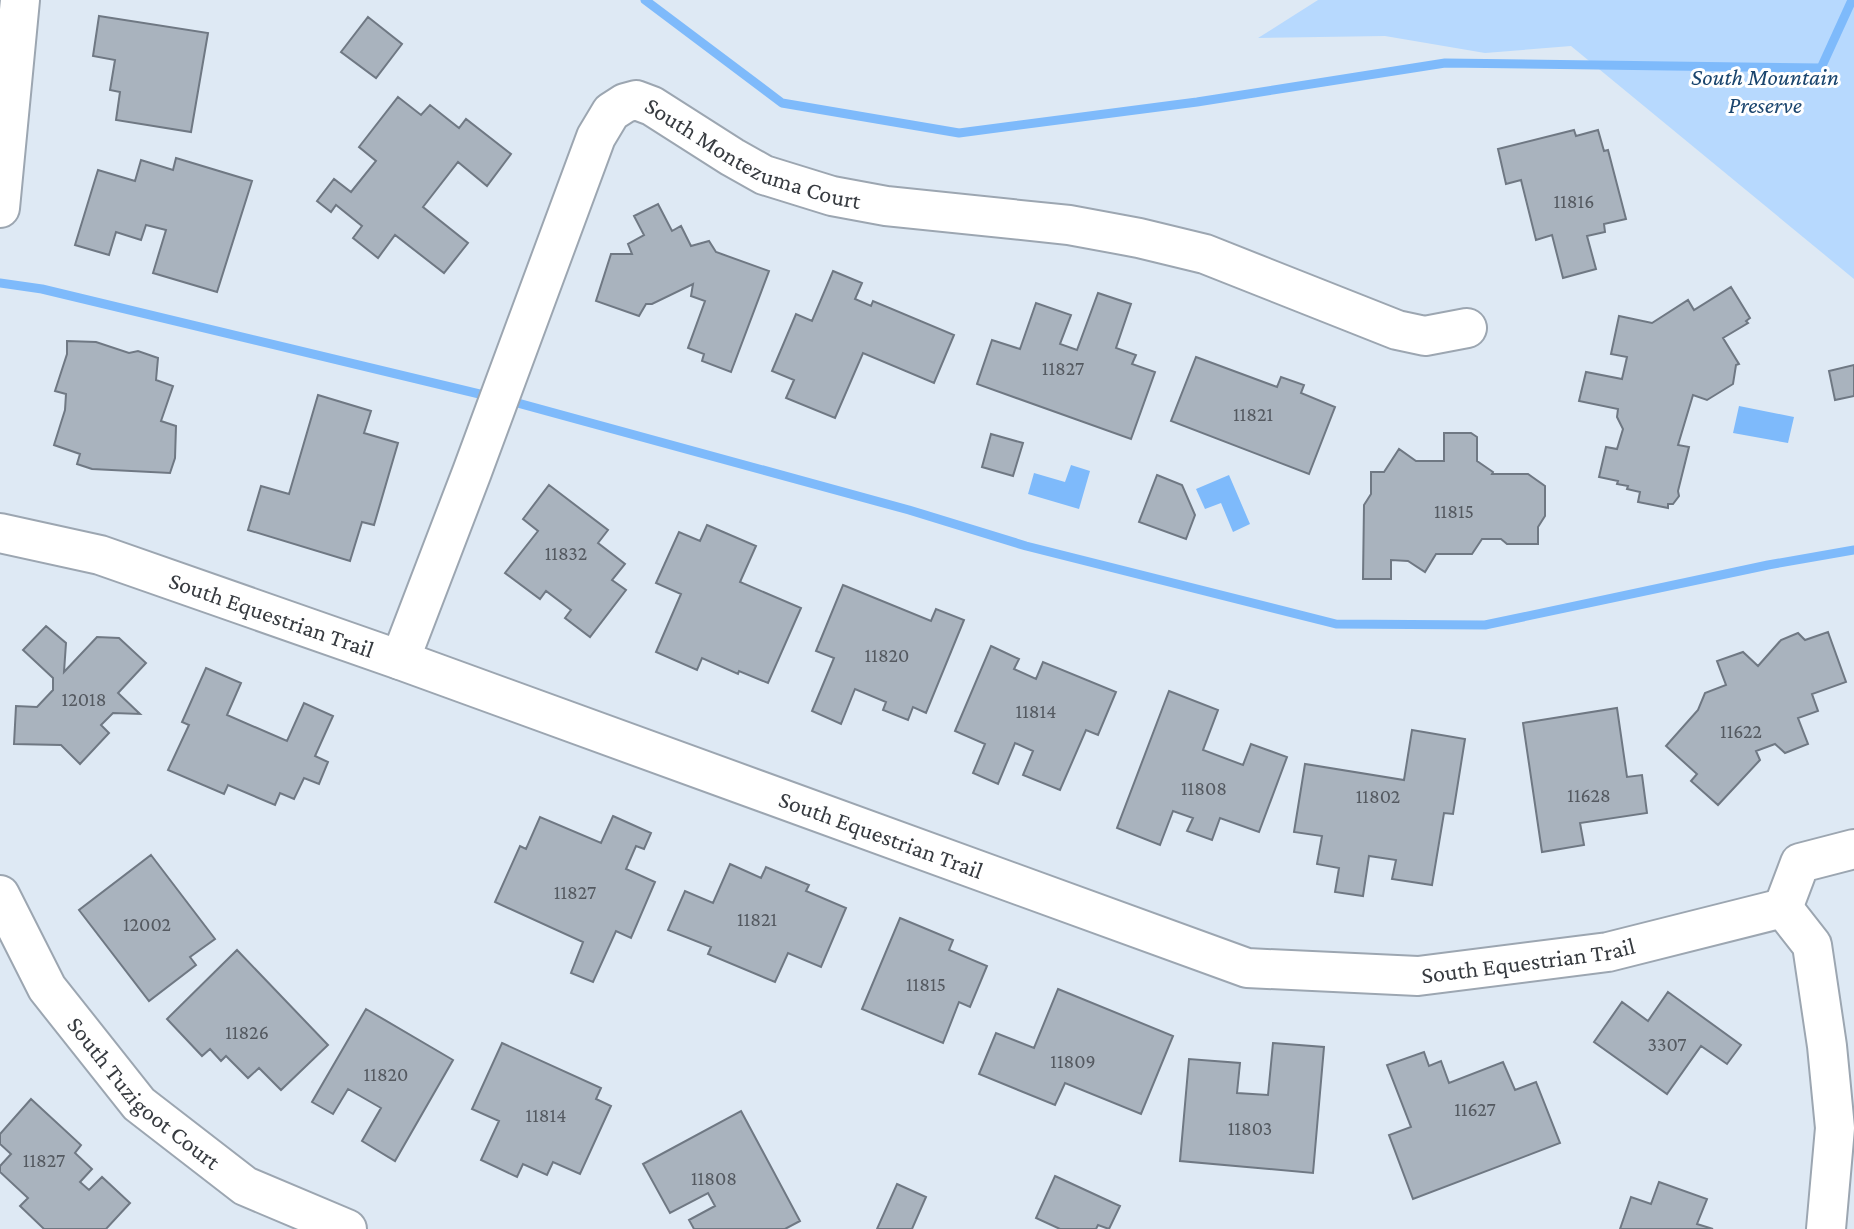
<svg xmlns="http://www.w3.org/2000/svg" width="1854" height="1229" viewBox="0 0 1854 1229" font-family="'Crimson Pro',serif">
  <rect width="100%" height="100%" fill="#dee9f4"/>
  <path fill="#b7d9fe" d="M1318 0H1854V279L1571 46 1485 53 1385 36 1258 38Z"/>
  <path fill="#7ebafb" d="M1739 406 1794 417 1788 443 1733 433Z
    M1071 465 1090 471 1079 509 1028 494 1034 473 1065 482Z
    M1229 475 1250 524 1233 532 1221 503 1205 509 1196 489Z"/>
  <g fill="none" stroke-linecap="round" stroke-linejoin="round">
    <path stroke="#7ebafb" stroke-width="9" d="M645 0 782 103 959 133 1197 102 1445 63 1821 68 1852 0
      M0 283 42 289 492 397
      M507 400 909 510 1026 546 1336 624 1485 625 1768 565 1854 550"/>
  </g>
  <path fill="#a9b3be" stroke="#6f7883" stroke-width="2" d="M99 16 208 33 191 132 116 120 120 92 110 90 115 60 93 56Z
    M368 17 402 44 376 78 341 52Z
    M398 97 421 115 430 105 459 128 466 119 511 154 487 186 458 162 423 207 468 243 444 273 395 235 378 258 353 238 362 226 336 205 331 212 317 201 334 179 351 192 376 161 359 147Z
    M1574 130 1576 136 1598 130 1604 151 1608 150 1626 219 1604 224 1605 232 1587 236 1596 269 1563 278 1552 235 1536 240 1521 180 1506 184 1498 149Z
    M176 158 252 181 217 292 153 273 166 230 146 225 141 240 116 232 109 255 75 245 98 170 135 181 141 160 173 170Z
    M658 204 672 231 681 226 691 246 709 241 716 252 769 271 731 372 702 361 704 354 688 348 705 301 691 296 693 284 652 304H646L639 316 596 301 611 254H632L628 244 644 235 634 216Z
    M833 271 862 283 855 299 871 306 873 301 954 335 934 383 863 353 835 418 786 398 794 380 772 371 796 314 812 321Z
    M1731 287 1750 318 1746 321 1748 323 1723 338 1739 364 1736 365 1733 384 1707 400 1693 395 1678 445 1689 447 1678 491 1679 496 1673 504H1668V508L1638 502 1640 492 1627 489 1628 486 1617 484 1618 481 1599 477 1606 447 1617 449 1623 429 1617 417 1618 409 1579 401 1586 372 1622 379 1627 357 1611 354 1619 316 1652 323 1688 300 1694 310Z
    M1098 293 1131 304 1116 348 1136 355 1132 364 1155 372 1131 439 977 384 992 340 1020 349 1036 303 1071 315 1060 344 1077 350Z
    M67 341 96 342 129 353 138 351 158 358 156 380 173 386 161 421 176 426 175 458 170 473 92 469 77 464 80 454 54 445 65 410 66 394 55 391 67 354Z
    M1196 357 1277 387 1281 377 1304 385 1301 393 1335 407 1309 474 1171 421Z
    M1854 365V396L1835 400 1829 371Z
    M318 395 371 411 364 433 398 443 374 525 362 522 350 561 248 530 261 486 289 494Z
    M1444 433H1471L1477 437V461L1493 472 1492 474H1528L1545 486V516L1538 527V544H1507L1501 539H1482L1472 554H1436L1425 572 1408 561 1391 560V579H1363L1364 505 1371 494V472H1384L1399 449 1416 461H1444Z
    M991 434 1023 443 1013 476 982 467Z
    M1157 475 1182 485 1195 515 1186 539 1139 522Z
    M549 485 608 530 598 543 625 564 612 580 626 590 590 637 565 618 571 610 546 591 540 599 505 573 538 531 523 519Z
    M707 525 756 546 740 582 801 608 768 683 739 671 738 674 702 658 697 670 656 652 681 594 656 583 679 532 700 541Z
    M843 585 931 621 936 609 964 620 926 713 913 707 908 720 883 710 886 702 855 689 841 724 812 711 834 658 816 651Z
    M46 626 66 643 64 672 97 637 119 638 146 663 118 693 140 714 113 713 101 725 109 733 80 764 61 745 14 744 16 706 37 707 53 690V678L23 650Z
    M1828 632 1846 682 1812 694 1818 711 1798 718 1808 744 1785 753 1775 744 1756 751 1760 760 1718 805 1691 781 1697 774 1666 746 1698 710 1705 693 1726 685 1717 661 1743 652 1758 666 1781 640 1798 633 1805 640Z
    M991 646 1019 659 1014 669 1036 679 1043 662 1116 692 1098 735 1086 730 1060 790 1023 775 1033 751 1015 743 998 784 973 773 985 744 955 731Z
    M206 668 241 683 227 715 287 741 304 703 333 716 315 756 328 762 319 784 304 778 294 799 280 793 275 805 228 785 224 794 168 770 189 725 182 722Z
    M1169 691 1218 710 1203 750 1243 765 1251 744 1287 757 1259 832 1220 818 1212 840 1187 831 1193 818 1173 811 1160 845 1117 828Z
    M1617 708 1627 777 1642 775 1647 813 1580 823 1584 845 1542 852 1523 723Z
    M1412 730 1465 739 1453 814 1444 813 1432 885 1392 879 1396 860 1369 856 1363 896 1335 892 1339 868 1317 864 1322 836 1294 832 1305 764 1404 780Z
    M613 816 651 833 644 849 636 846 626 869 655 882 631 938 616 931 593 982 571 973 583 942 495 902 520 846 526 849 540 817 601 843Z
    M151 855 215 939 190 957 196 965 149 1001 79 910Z
    M730 864 761 878 766 867 809 885 806 891 846 908 821 967 788 953 775 982 708 954 711 947 668 930 685 891 713 903Z
    M900 918 953 940 949 950 987 966 970 1007 959 1002 943 1043 862 1009Z
    M237 950 328 1045 281 1090 259 1068 248 1078 226 1056 221 1061 210 1049 202 1056 167 1019Z
    M1058 989 1173 1036 1141 1114 1065 1083 1055 1105 979 1074 996 1033 1034 1048Z
    M1668 992 1741 1045 1727 1064 1701 1046 1667 1094 1594 1042 1622 1002 1648 1021Z
    M366 1009 453 1060 395 1161 362 1141 381 1108 348 1089 333 1114 312 1102Z
    M502 1043 601 1088 596 1099 611 1106 580 1174 553 1162 547 1175 523 1164 517 1177 481 1160 499 1121 472 1109Z
    M1273 1043 1324 1047 1313 1173 1180 1161 1189 1059 1240 1063 1237 1093 1268 1095Z
    M1424 1052 1429 1066 1441 1061 1449 1083 1503 1062 1515 1090 1536 1082 1560 1143 1413 1199 1389 1135 1411 1127 1387 1065Z
    M31 1099 81 1145 75 1153 92 1169 80 1182 89 1190 102 1177 130 1203 106 1229H44L20 1206 28 1198 0 1172V1166L11 1154 0 1144V1134Z
    M741 1111 800 1221 785 1229H694L689 1220 715 1206 708 1193 670 1213 643 1164Z
    M1055 1176 1120 1206 1109 1229 1098 1225 1096 1229H1060L1036 1218Z
    M1659 1182 1707 1199 1697 1224 1713 1229H1620L1631 1197 1651 1204Z
    M897 1184 926 1197 912 1229H877Z"/>
  <g fill="none" stroke-linecap="round" stroke-linejoin="round">
    <g stroke="#9ca6b1" stroke-width="42">
      <g id="minor">
        <path d="M0 208 20 0"/>
        <path id="s1" d="M0 533 100 555 400 660 1247 968 1418 976 1608 952 1783 908"/>
        <path id="s2" d="M400 660 472 472 596 137 611 112 625 103 636 100 652 106 732 157 764 175 832 196 886 206 1069 225 1139 238 1205 254 1397 330 1425 336 1467 328"/>
        <path id="s3" d="M0 895 47 988 139 1104 245 1186 347 1229"/>
        <path d="M1783 908 1812 945 1827 1046 1835 1128 1826 1229"/>
        <path d="M1783 908 1800 863 1854 849"/>
      </g>
    </g>
    <use href="#minor" stroke="#fff" stroke-width="38"/>
  </g>
  <g text-anchor="middle" stroke-width="6" stroke-linejoin="round" paint-order="stroke">
    <g font-size="20" fill="#545960">
      <text x="1574" y="208">11816</text>
      <text x="1063" y="375">11827</text>
      <text x="1253" y="421">11821</text>
      <text x="1454" y="518">11815</text>
      <text x="566" y="560">11832</text>
      <text x="887" y="662">11820</text>
      <text x="84" y="706">12018</text>
      <text x="1036" y="718">11814</text>
      <text x="1741" y="738">11622</text>
      <text x="1204" y="795">11808</text>
      <text x="1589" y="802">11628</text>
      <text x="1378" y="803">11802</text>
      <text x="575" y="899">11827</text>
      <text x="757" y="926">11821</text>
      <text x="147" y="931">12002</text>
      <text x="926" y="991">11815</text>
      <text x="247" y="1039">11826</text>
      <text x="1667" y="1051">3307</text>
      <text x="1073" y="1068">11809</text>
      <text x="386" y="1081">11820</text>
      <text x="1475" y="1116">11627</text>
      <text x="546" y="1122">11814</text>
      <text x="1250" y="1135">11803</text>
      <text x="44" y="1167">11827</text>
      <text x="714" y="1185">11808</text>
    </g>
    <g font-size="24" font-style="italic" fill="#1a456e" stroke="#fff">
      <text x="1765" y="85">South Mountain<tspan x="1765" dy="28">Preserve</tspan></text>
    </g>
    <g font-size="24" fill="#373b40" stroke="#fff">
      <text dy="8" stroke="none"><textPath href="#s2" startOffset="746">South Montezuma Court</textPath></text>
      <text dy="8" stroke="none"><textPath href="#s1" startOffset="284">South Equestrian Trail</textPath></text>
      <text dy="8" stroke="none"><textPath href="#s1" startOffset="932">South Equestrian Trail</textPath></text>
      <text dy="8" stroke="none"><textPath href="#s1" startOffset="1604">South Equestrian Trail</textPath></text>
      <text dy="8" stroke="none"><textPath href="#s3" startOffset="248">South Tuzigoot Court</textPath></text>
    </g>
  </g>
</svg>
